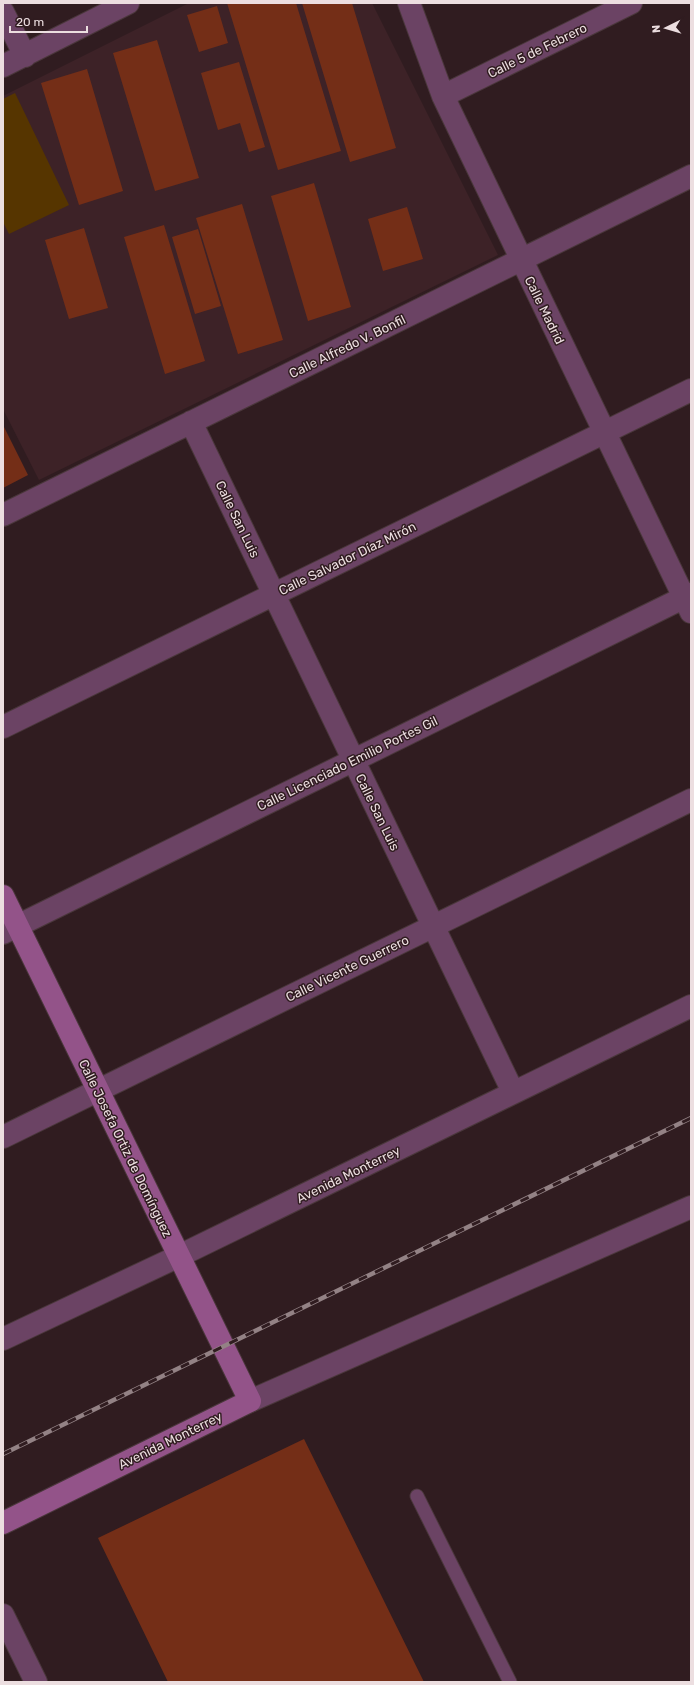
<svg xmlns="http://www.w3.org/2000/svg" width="694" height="1685" viewBox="0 0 694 1685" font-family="Rubik,sans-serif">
  <rect width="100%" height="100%" fill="#301c20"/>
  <path fill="#3d2227" d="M189 3H372L498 255 39 480 3 409V96Z"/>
  <path fill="#563500" d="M15 93 69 205 9 234 3 222V99Z"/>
  <path fill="#742e17" d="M227 3H296L341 151 278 170Z
    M302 3H352L396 148 350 162Z
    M217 6 228 43 199 52 187 15Z
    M157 40 199 178 155 191 113 53Z
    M239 62 265 147 249 152 240 123 218 130 201 73Z
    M87 69 123 191 79 205 41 83Z
    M314 183 351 307 308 321 271 196Z
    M242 204 283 340 238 354 196 218Z
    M407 207 423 259 383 271 368 219Z
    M164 225 205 361 165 374 124 237Z
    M84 228 108 308 69 319 45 240Z
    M198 229 221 306 195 314 172 237Z
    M3 425 28 475 3 488Z
    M304 1439 424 1682H168L98 1538Z"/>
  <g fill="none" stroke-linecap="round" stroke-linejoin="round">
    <g stroke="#4a373b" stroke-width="15">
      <path id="lane" d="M417 1496 510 1682"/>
    </g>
    <g stroke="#4a373b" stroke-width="24">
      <path id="street" d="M409 3 443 96 691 612
        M3 12 25 56
        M3 66 128 3
        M443 96 631 3
        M191 422 513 1092
        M3 515 691 176
        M3 727 691 390
        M3 933 691 594
        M3 1137 691 800
        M3 1339 179 1256 691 1006
        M250 1401 691 1207
        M3 1615 36 1682"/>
    </g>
    <g stroke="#4a373b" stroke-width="24">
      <path id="secondary" d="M3 896 250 1401 3 1523"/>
    </g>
    <use href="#lane" stroke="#6b4364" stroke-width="13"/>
    <use href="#street" stroke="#6b4364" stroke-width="22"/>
    <use href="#secondary" stroke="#935389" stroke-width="22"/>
    <g stroke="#938285" stroke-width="4.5">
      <path id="rail" d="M3 1454 691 1118"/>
    </g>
    <use href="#rail" stroke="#301c20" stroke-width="3" stroke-dasharray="9" stroke-linecap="butt"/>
  </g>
  <g text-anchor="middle" stroke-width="3" stroke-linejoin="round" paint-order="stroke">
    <g font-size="13" fill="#ecdee0" stroke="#301c20">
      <text transform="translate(537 50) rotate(-26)" y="5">Calle 5 de Febrero</text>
      <text transform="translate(545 310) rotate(64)" y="5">Calle Madrid</text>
      <text transform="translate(347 346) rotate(-26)" y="5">Calle Alfredo V. Bonfil</text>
      <text transform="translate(238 519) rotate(64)" y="5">Calle San Luis</text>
      <text transform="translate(347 558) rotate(-26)" y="5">Calle Salvador Díaz Mirón</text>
      <text transform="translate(347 763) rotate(-26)" y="5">Calle Licenciado Emilio Portes Gil</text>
      <text transform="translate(378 812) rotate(64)" y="5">Calle San Luis</text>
      <text transform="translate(347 968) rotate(-26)" y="5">Calle Vicente Guerrero</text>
      <text transform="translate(126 1148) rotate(64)" y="5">Calle Josefa Ortiz de Domínguez</text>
      <text transform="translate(348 1174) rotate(-26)" y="5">Avenida Monterrey</text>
      <text transform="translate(170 1440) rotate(-26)" y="5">Avenida Monterrey</text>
    </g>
  </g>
  <rect width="694" height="1685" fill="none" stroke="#ecdee0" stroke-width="8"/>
  <g transform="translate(666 28) rotate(265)" stroke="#301c20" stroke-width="3" paint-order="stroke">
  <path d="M0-3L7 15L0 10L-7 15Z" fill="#ecdee0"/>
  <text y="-6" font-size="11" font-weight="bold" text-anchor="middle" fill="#ecdee0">N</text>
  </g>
  <path d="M10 26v6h77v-6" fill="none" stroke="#ecdee0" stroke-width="2"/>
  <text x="16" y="26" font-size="12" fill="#ecdee0" stroke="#301c20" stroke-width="3" paint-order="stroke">20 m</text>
</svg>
